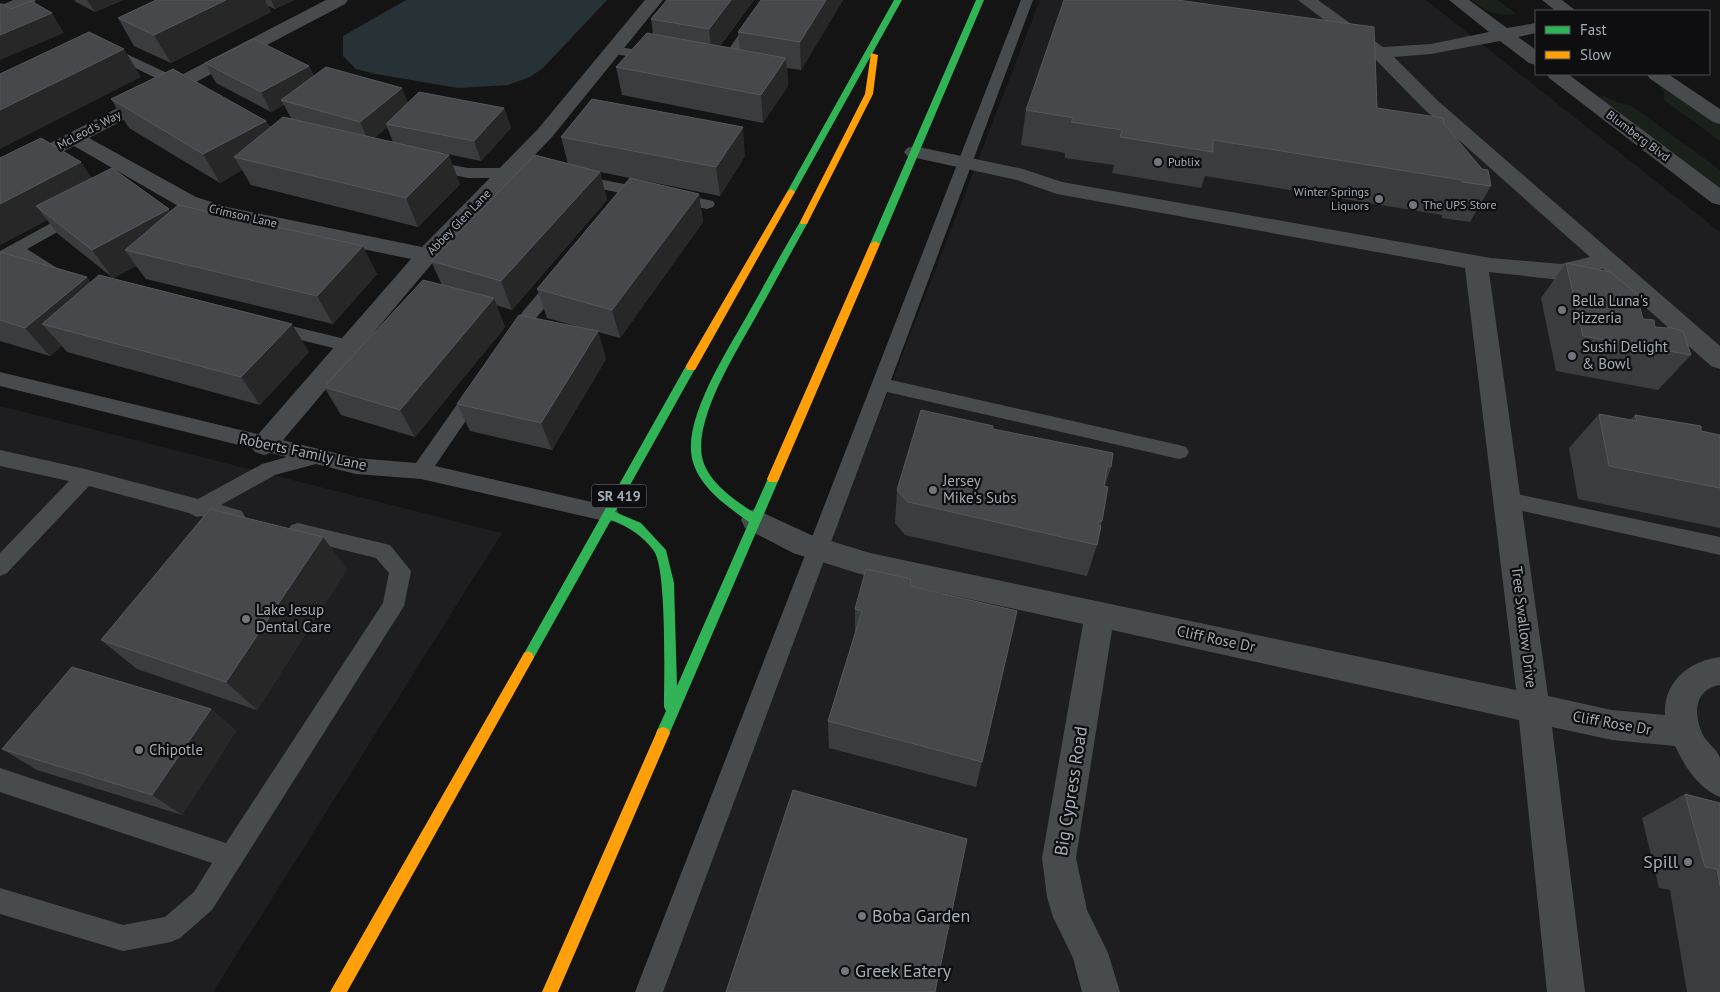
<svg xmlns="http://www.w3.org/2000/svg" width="1720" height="992" viewBox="0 0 1720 992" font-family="'PT Sans',sans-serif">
  <rect width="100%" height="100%" fill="#141414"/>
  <path fill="#1e1e20" d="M1040 0H1426L1720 232V992H655Z
    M0 406 502 533 213 992H0Z"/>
  <path fill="#1a211a" d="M1471 0H1498L1517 14C1497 17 1486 11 1471 0Z
    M1664 85 1720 125V141L1664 100V93L1659 86Z
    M1604 96 1617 102 1632 106 1720 170V188L1599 97Z"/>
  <path fill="#273236" d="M406 0H607L543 68 530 77 508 85 458 88 376 74 356 69 343 56V36Z"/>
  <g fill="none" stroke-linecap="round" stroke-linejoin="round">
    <path fill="#484b4d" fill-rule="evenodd" d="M762 0H774L729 70H719L717 67Z
      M1021 0H1033L891 380 1179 445 1186 447 1189 452 1186 457 1179 459 887 392 663 992H635Z
      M110 46 190 84 192 87 185 91 180 90 105 53 103 50Z
      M613 46 657 53 664 57 657 61 608 53 606 50 608 47Z
      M430 161 468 168H523L528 170 531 173 528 176 523 178H468L425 169 422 166 425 163Z
      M576 175 646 188 651 190 654 193 651 196 646 198 571 183 568 180 571 177Z
      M674 193 713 201 715 204 713 207 707 209 669 201 666 198 669 195Z
      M75 210 81 211 83 215 81 219 27 249 57 268 64 270 66 274 64 278C47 283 29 265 15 256L0 263V251Z
      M559 274 565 276 567 280 565 284 536 318 519 342 513 344 507 342 504 338 524 310 553 276Z
      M271 321 349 340 355 342 358 346 355 350 349 352 265 331 262 327 265 323Z
      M0 372 356 458 416 463 470 386 477 384 484 386 486 391 435 466 609 506 616 508 619 514 616 520 609 522 421 479 356 474 316 464 275 475 221 505 242 511 245 517 242 523 235 525 201 516 197 517 189 513 89 486 7 573 0 576V553L69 481 0 466V450L85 469 198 499 262 464 287 457 0 386Z
      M1507 492 1720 537V555L1500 506 1497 500 1500 494Z
      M298 523 390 545 411 571 404 606 212 910 180 938 171 942 123 951 0 914V888L123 925 165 917 194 892 212 863 0 792V768L226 843 383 603 389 573 376 558 291 537 288 531 291 525Z"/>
    <path fill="#484b4d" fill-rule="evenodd" d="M13 0H36L33 4 0 17V6Z
      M326 0H348L345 4 89 138 196 197 227 207 422 247 538 129 645 0H663L552 137 435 260 273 452 264 455 255 452 251 445 255 438 411 259 223 220 180 207 74 146 7 181 0 183V169Z
      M1298 0H1318L1383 47 1431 44 1489 32 1449 0H1469L1507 28 1536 23V33L1518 37 1536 50V65L1529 63 1500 41 1431 54 1394 57 1438 101 1720 346V369L1711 366 1603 269 1561 280 1489 272 1548 696 1612 710 1665 715C1663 682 1689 661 1720 657V685C1693 689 1693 717 1704 737 1708 743 1718 751 1720 758 1720 767 1720 787 1720 797 1698 788 1685 767 1675 746L1612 740 1552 727 1585 992H1547L1519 720 1112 630 1076 858 1087 910 1108 953 1120 992H1082L1073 958 1053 917 1047 897 1042 858 1083 624 870 577 793 553 745 528 741 520 745 512 755 509 811 535 870 553 1516 690 1465 268 1057 194 1017 180 907 156 904 152 907 148 914 146 1023 169 1062 182 1491 258 1561 264 1590 257 1424 109 1373 57Z
      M1542 0H1562L1576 11H1556Z
      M1547 74H1568L1720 188V205L1712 203 1549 78Z
      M1647 74H1668L1720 109V124L1713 122 1649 78Z"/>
    <path fill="#30b455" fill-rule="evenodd" d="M894 0H902L795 192 794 194H788L787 192Z
      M976 0H984L880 244 875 247 872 246 870 244Z
      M804 219 808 222C792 251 776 280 760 309 741 345 691 419 703 461 710 483 734 500 753 512L769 476H777L779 479 668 737 663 739 658 737 656 733 666 711 664 707C664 678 667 570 654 551 642 535 629 527 611 520L532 661 528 663 524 661 522 657 687 364 691 363 696 367 615 512 641 523 666 550 674 583 677 686 749 522C727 506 701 489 693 462 680 421 730 347 749 312 766 282 782 252 800 222Z"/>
    <path fill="#ff9f0a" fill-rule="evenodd" d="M871 53 878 55 873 94 808 222 807 224H801L800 222 865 94Z
      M791 189 795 192 695 370H687L686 367 687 364 787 192Z
      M875 241 880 244 779 479 777 482H769L767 479 870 244Z
      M528 651 532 653 534 657 532 661 347 992H330L524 653Z
      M663 727 668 729 670 733 558 992H542L658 729Z"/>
  </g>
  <path fill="#3b3c3e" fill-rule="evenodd" d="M74 0H123L95 12 76 2Z
    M156 0H294L275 9 268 6 271 12 171 63 134 46 118 18Z
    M667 0H754L720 46 740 50 738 32 761 0H843L801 70 787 68 788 86 763 123 622 95 616 67 653 34 651 19Z
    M205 63 314 76 408 102 504 108 511 128 481 161 442 153 460 184 418 227 251 185 242 170 220 183 129 128 111 99 266 121 270 127 291 118 284 105 271 112 216 83ZM387 127 393 142 374 138Z
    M1377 108 1444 124 1491 186 1470 222 1442 218V215L1205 176 1201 188 1112 173 1114 165 1065 158V153L1021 145 1026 110Z
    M561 137 745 156 720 196 636 179 699 194 703 222 620 338 598 332 606 359 552 450 470 431 457 404 594 331 547 318 537 289 630 178 600 172 607 200 512 310 496 305 505 327 415 437 341 415 324 387 442 285 431 261 568 164Z
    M0 158 92 178 170 211 377 274 333 324 146 279 136 266 113 278 58 234 47 220 0 245Z
    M0 252 91 282 309 352 260 405 67 352 62 346 50 356 0 341Z
    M1566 263 1643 319 1655 327 1691 355 1658 390 1556 371 1541 298Z
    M1599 414 1630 420 1635 415 1701 431 1720 435V528L1578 499 1569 448Z
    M993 429 1111 467 1105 486 1102 521 1097 545 1087 576 905 535 895 523 897 490Z
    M347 569 257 710 137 669 101 640Z
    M910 586 982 762 976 787 829 748 828 721 855 634V609Z
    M211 709 236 731 182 815 37 770 2 749Z
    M1685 794 1720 803V992H1687L1670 890 1659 888 1642 818Z"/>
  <path fill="#272728" d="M87 0H123L95 12Z
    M226 0H265L271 12 171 63 154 35Z
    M271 0H294L275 9Z
    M731 0H754L712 56 709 29Z
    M826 0H843L801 70 800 42Z
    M52 13 64 33 0 60V35Z
    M124 49 141 77 0 149V110Z
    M786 58 788 86 763 123 761 95Z
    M309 66 319 86 281 100 284 105 271 112 261 92Z
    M402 88 410 108 386 124 387 127 369 142 360 122Z
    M504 108 511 128 481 161 474 141Z
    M266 121 281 149 234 157 242 170 220 183 203 154Z
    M743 127 745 156 720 196 716 167Z
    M449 155 460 184 418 227 406 198Z
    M81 162 101 191 36 206 47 220 0 245V204Z
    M600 172 607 200 512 310 501 281Z
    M699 194 703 222 620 338 612 310Z
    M169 209 188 237 125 250 136 266 113 278 92 250Z
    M363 246 377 274 333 324 317 296Z
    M87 277 110 305 42 324 62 346 50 356 25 328Z
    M494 298 505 327 415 437 400 410Z
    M292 324 309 352 260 405 241 377Z
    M598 331 606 359 552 450 541 423Z
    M323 537 347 569 257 710 226 682Z
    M211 709 236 731 182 815 152 795Z"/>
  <path fill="#46484b" stroke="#55585c" d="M156 0H226L154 35 118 18Z
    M667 0H731L709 29 651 19Z
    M761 0H826L800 42 738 32Z
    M1064 0H1177L1374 27 1377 108 1443 118 1444 124 1482 169 1488 170 1491 186 1462 182V180L1213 140V152L1120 137 1122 130 1071 122 1074 118 1026 110Z
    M31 1 52 13 0 35V4H2L11 9Z
    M89 32 124 49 0 110V74Z
    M647 33 786 58 761 95 616 67Z
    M254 39 309 66 261 92 205 63Z
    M326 67 402 88 360 122 281 100Z
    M173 69 266 121 203 154 111 99Z
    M419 92 504 108 474 141 386 124Z
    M592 99 743 127 716 167 561 137Z
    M283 117 449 155 406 198 234 157Z
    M41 138 81 162 0 204V158Z
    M535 155 600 172 501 281 431 261Z
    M112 168 169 209 92 250 36 206Z
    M630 178 699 194 612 310 537 289Z
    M178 205 363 246 317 296 125 250Z
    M0 252 87 277 25 328 0 320Z
    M1566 263 1610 272 1636 293 1643 319 1654 320 1655 327 1667 328 1669 327 1683 331 1691 355 1583 336Z
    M99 275 292 324 241 377 42 324Z
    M423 280 494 298 400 410 324 387Z
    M519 315 598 331 541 423 457 404Z
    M921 410 993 426V429L1113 453 1111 467 1107 466 1104 486 1108 487 1102 521H1099L1098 525 1101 526 1097 545 908 502 897 490Z
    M1599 414 1637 421 1635 415 1701 426V431L1720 435V488L1609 466Z
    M210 509 323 537 226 682 101 640Z
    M866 569 911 579 910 586 1017 611 982 762 828 721 862 611 855 609Z
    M72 667 211 709 152 795 2 749Z
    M793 790 967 839 935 992H726Z
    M1685 794 1720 803V886L1717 869 1705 867Z"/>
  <g fill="#72777d" stroke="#0e0e10" stroke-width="2">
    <circle cx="1158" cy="162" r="5"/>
    <circle cx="1379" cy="199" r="5"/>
    <circle cx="1413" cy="205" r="5"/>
    <circle cx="1562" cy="310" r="5"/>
    <circle cx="1572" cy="356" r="5"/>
    <circle cx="933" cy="490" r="5"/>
    <circle cx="246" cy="619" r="5"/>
    <circle cx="139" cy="750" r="5"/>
    <circle cx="1688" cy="862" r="5"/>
    <circle cx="862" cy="916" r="5"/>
    <circle cx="845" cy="971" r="5"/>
  </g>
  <g text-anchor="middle" stroke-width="4.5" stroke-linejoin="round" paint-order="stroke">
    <g font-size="12" fill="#a4adb6" stroke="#0e0e10">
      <text transform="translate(89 130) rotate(-28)" y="4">McLeod's Way</text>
      <text transform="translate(1638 136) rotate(37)" y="4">Blumberg Blvd</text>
      <text transform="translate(243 216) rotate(13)" y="4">Crimson Lane</text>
      <text transform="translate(459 222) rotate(-46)" y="4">Abbey Glen Lane</text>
    </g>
    <g font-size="12" fill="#a4adb6" stroke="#0e0e10" text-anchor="start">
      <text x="1168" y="166">Publix</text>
      <text x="1369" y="196" text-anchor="end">Winter Springs<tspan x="1369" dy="14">Liquors</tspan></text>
      <text x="1423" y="209">The UPS Store</text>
    </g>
    <rect fill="#0e0e10" stroke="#777d84" stroke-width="1" x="591.5" y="484.5" width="55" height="23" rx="4"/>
    <g font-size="14" font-weight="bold" fill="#a4adb6">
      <text x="619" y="501">SR 419</text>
    </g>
    <g font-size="15" fill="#a4adb6" stroke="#0e0e10" text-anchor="start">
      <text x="1572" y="306">Bella Luna's<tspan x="1572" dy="17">Pizzeria</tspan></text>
      <text x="1582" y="352">Sushi Delight<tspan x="1582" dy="17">&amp; Bowl</tspan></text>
      <text x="943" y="486">Jersey<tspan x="943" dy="17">Mike's Subs</tspan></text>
      <text x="256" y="615">Lake Jesup<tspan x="256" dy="17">Dental Care</tspan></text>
      <text x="149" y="755">Chipotle</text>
    </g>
    <g font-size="15" fill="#a4adb6" stroke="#0e0e10">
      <text transform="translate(303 452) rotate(12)" y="5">Roberts Family Lane</text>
      <text transform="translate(1524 627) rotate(83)" y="5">Tree Swallow Drive</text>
      <text transform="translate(1216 639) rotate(12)" y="5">Cliff Rose Dr</text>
      <text transform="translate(1612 723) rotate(10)" y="5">Cliff Rose Dr</text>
    </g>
    <g font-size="18" fill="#a4adb6" stroke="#0e0e10">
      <text transform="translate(1071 791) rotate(-81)" y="6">Big Cypress Road</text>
    </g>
    <g font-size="18" fill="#a4adb6" stroke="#0e0e10" text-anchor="start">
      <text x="1678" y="868" text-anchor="end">Spill</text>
      <text x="872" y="922">Boba Garden</text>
      <text x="855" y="977">Greek Eatery</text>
    </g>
  </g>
  <rect x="1535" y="10" width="175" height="65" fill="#0e0e10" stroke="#4a4e52"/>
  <rect x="1545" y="26" width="25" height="8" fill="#30b455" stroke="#4a4e52"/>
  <text x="1580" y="35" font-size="15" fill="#a4adb6">Fast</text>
  <rect x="1545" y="51" width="25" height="8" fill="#ff9f0a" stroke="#4a4e52"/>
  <text x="1580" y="60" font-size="15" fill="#a4adb6">Slow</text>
</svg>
